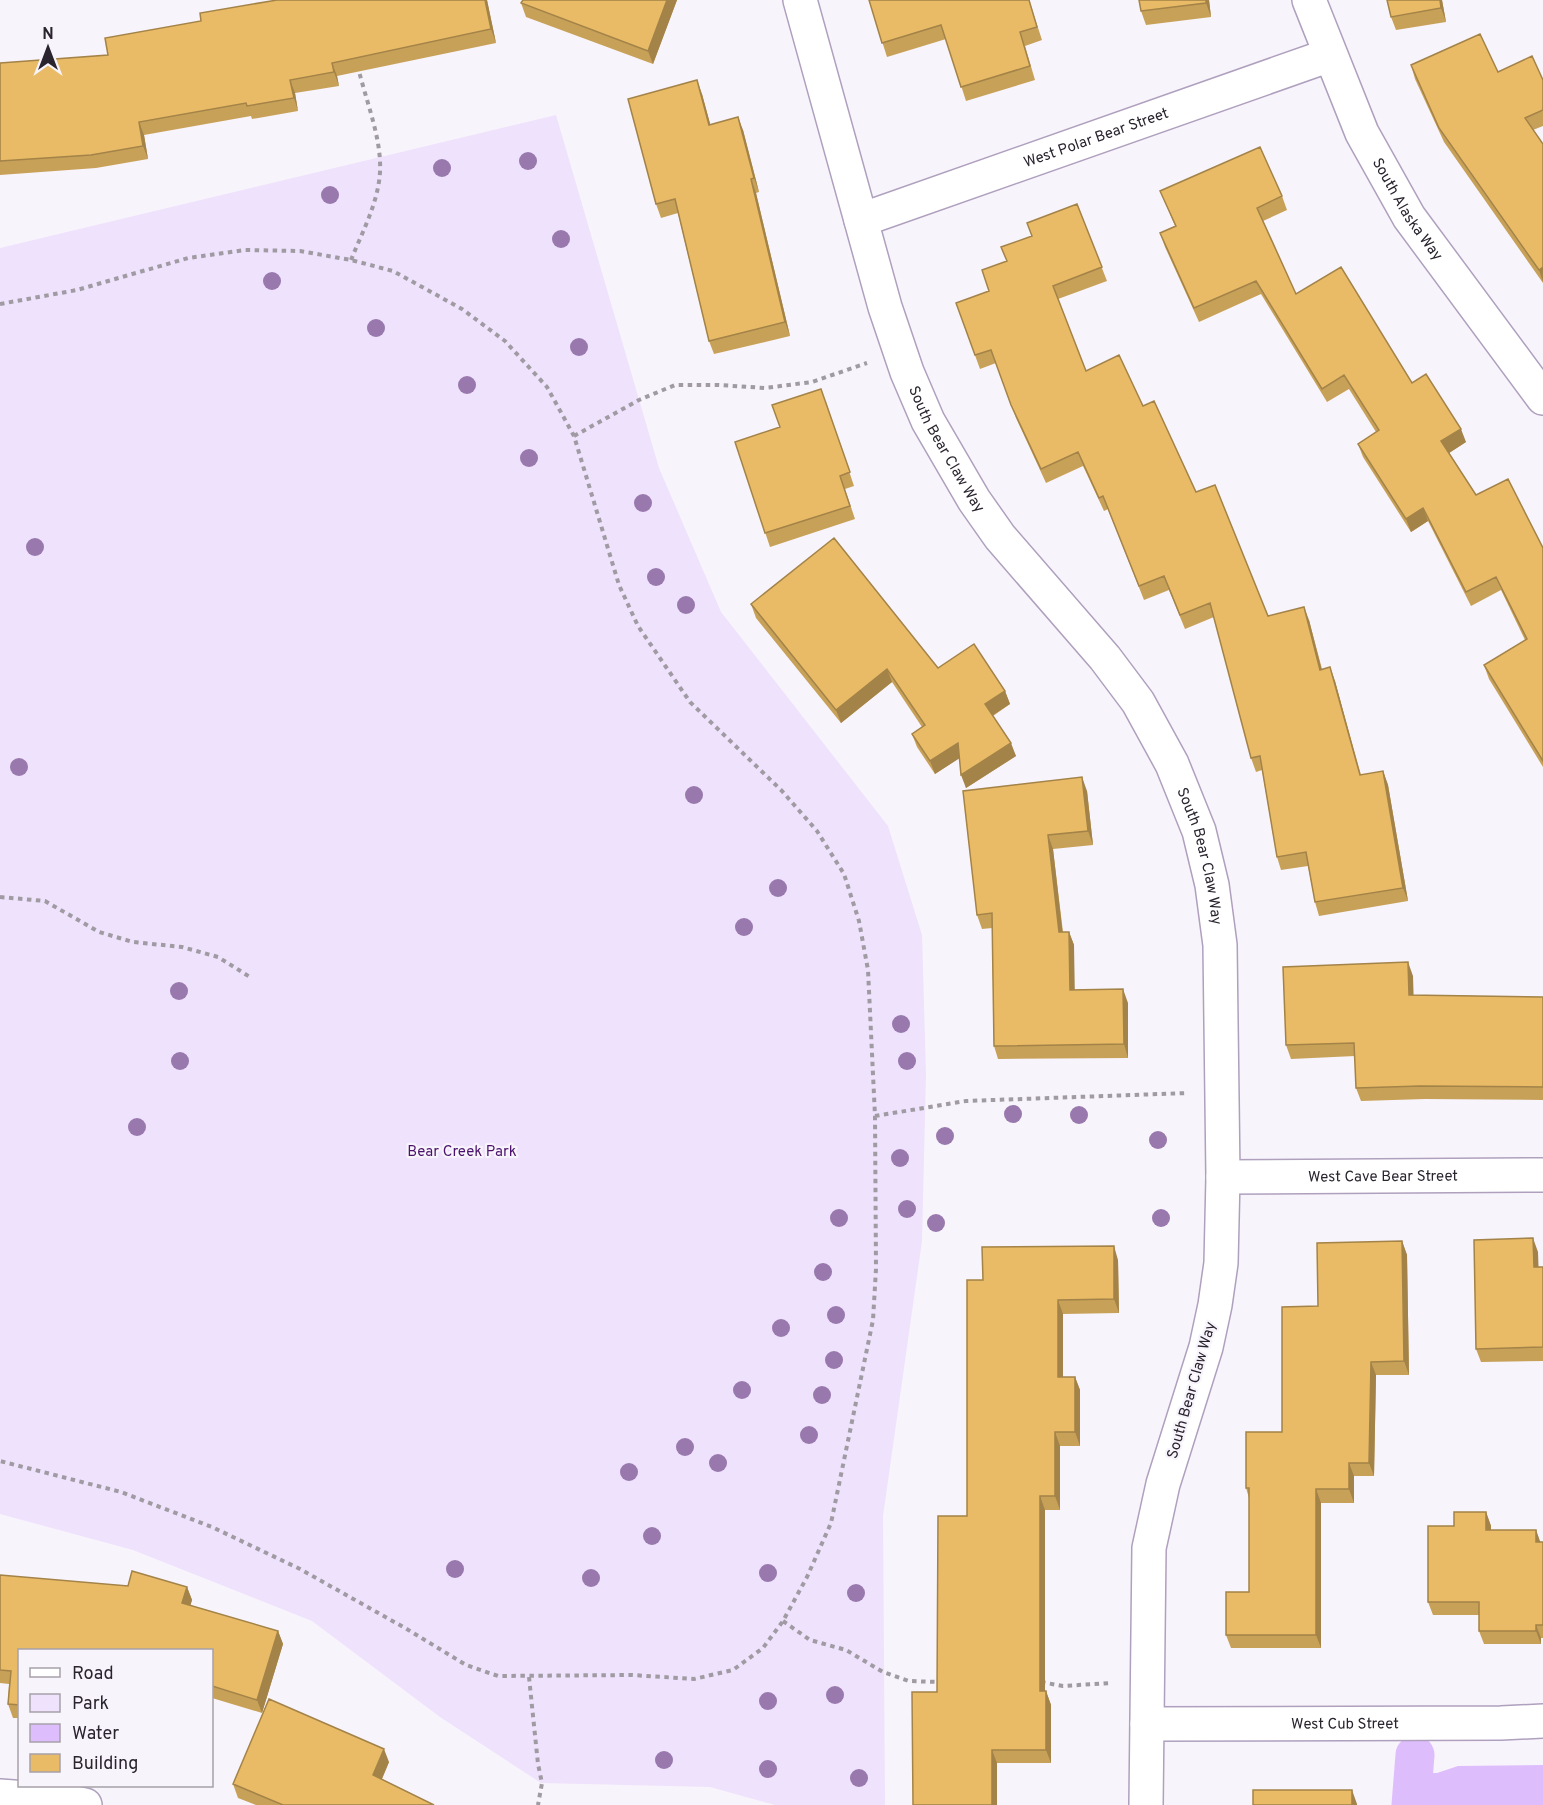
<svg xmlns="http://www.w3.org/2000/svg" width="1543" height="1805" viewBox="0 0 1543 1805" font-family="Overpass,sans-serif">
  <rect width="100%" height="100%" fill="#f8f4fb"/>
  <path fill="#efe2fc" d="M556 115 659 468 721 612 888 826 922 935 926 1074 922 1241 883 1516 885 1805H775L710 1787 541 1783 440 1717 312 1621 133 1550 0 1514V248Z"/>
  <path fill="#debdfd" d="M1543 1765V1805H1398V1774L1437 1773 1458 1766Z"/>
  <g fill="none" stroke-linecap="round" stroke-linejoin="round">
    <path stroke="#debdfd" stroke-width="39" d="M1411 1805 1415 1755"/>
    <g stroke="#afa0be" stroke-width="36">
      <g id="minor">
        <path id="s1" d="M800 0 885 307 907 372 928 421 974 500 1000 537 1105 658 1138 702 1172 764 1199 831 1212 885 1220 945 1223 1177 1221 1263 1215 1305 1206 1347 1163 1484 1149 1548 1146 1805"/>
        <path id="s2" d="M1309 0 1362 133 1409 217 1543 398"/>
        <path id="s3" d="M861 220 1330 55"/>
        <path id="s4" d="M1223 1177 1543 1175"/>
        <path id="s5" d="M1147 1724 1501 1723 1543 1721"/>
        <path d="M0 1796 67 1801 85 1805"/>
      </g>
    </g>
    <path stroke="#a09ba3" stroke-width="4" stroke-dasharray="4.5 4.5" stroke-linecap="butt" d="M351 260C363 230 382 196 380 162 379 132 365 97 358 67
      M0 304 77 290 188 258 245 250 300 251 351 260 393 271 462 309 505 341 547 387 574 436 619 585 638 626 690 702 782 791 817 831 844 874 859 921 868 970 875 1116 876 1269 873 1320 831 1523 807 1577 783 1621 763 1648 733 1670 694 1679 632 1675 498 1676 466 1665 405 1628 300 1569 212 1527 121 1492 0 1461
      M574 436 639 400 675 385H719L765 388 812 382 867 363
      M0 897 45 901 99 932 133 942 182 947 218 957 250 977
      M875 1116 966 1101 1188 1093
      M783 1621 810 1640 846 1650 883 1672 909 1681 941 1682
      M529 1677 538 1764 542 1783 538 1805
      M1041 1682 1063 1686 1111 1683"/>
    <use href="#minor" stroke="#fff" stroke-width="33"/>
  </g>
  <g fill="#9878ad">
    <circle cx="528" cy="161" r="9"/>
    <circle cx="442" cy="168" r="9"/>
    <circle cx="330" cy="195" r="9"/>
    <circle cx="561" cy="239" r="9"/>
    <circle cx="272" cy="281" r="9"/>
    <circle cx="376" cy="328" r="9"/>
    <circle cx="579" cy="347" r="9"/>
    <circle cx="467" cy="385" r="9"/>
    <circle cx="529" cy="458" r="9"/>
    <circle cx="643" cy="503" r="9"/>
    <circle cx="35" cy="547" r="9"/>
    <circle cx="656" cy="577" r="9"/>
    <circle cx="686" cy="605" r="9"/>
    <circle cx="19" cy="767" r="9"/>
    <circle cx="694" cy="795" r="9"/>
    <circle cx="778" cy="888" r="9"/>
    <circle cx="744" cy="927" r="9"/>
    <circle cx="179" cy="991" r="9"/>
    <circle cx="901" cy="1024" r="9"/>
    <circle cx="180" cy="1061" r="9"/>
    <circle cx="907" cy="1061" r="9"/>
    <circle cx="1013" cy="1114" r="9"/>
    <circle cx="1079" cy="1115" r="9"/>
    <circle cx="137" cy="1127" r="9"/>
    <circle cx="945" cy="1136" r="9"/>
    <circle cx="1158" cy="1140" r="9"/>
    <circle cx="900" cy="1158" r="9"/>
    <circle cx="907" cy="1209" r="9"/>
    <circle cx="839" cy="1218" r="9"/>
    <circle cx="1161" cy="1218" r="9"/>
    <circle cx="936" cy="1223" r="9"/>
    <circle cx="823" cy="1272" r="9"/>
    <circle cx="836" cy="1315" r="9"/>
    <circle cx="781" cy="1328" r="9"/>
    <circle cx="834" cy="1360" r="9"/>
    <circle cx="742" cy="1390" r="9"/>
    <circle cx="822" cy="1395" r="9"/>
    <circle cx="809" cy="1435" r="9"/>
    <circle cx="685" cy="1447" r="9"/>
    <circle cx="718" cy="1463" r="9"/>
    <circle cx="629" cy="1472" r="9"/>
    <circle cx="652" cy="1536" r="9"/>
    <circle cx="455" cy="1569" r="9"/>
    <circle cx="768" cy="1573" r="9"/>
    <circle cx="591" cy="1578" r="9"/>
    <circle cx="856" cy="1593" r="9"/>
    <circle cx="835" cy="1695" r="9"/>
    <circle cx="768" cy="1701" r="9"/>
    <circle cx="664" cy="1760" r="9"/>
    <circle cx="768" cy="1769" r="9"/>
    <circle cx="859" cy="1778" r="9"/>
  </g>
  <path fill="#c8a159" d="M487 0 496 43 337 76 339 86 295 93 298 111 252 119 251 116 144 135 148 159 96 168 0 175V63L108 55Z
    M677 0 653 64 526 17 521 3Z
    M869 0H1029L1042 40 1025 46 1035 80 966 101 946 39 887 57Z
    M1209 0 1211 17 1146 25 1141 11Z
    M1387 0H1442L1446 22 1396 30 1391 17Z
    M1411 65 1498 72 1543 80V126L1533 130 1543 144V283L1444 142 1415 79Z
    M702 94 710 124 743 130 759 192 756 193 790 336 714 354 709 341 678 213 661 218 656 204Z
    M1160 191 1282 196 1287 210 1263 221 1296 294 1412 383 1466 442 1449 453 1476 495 1543 548V767L1489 679 1484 665 1525 640 1501 590 1471 606 1428 521 1411 532 1363 457 1358 444 1376 432 1349 389 1327 402 1261 294 1199 322 1165 247 1160 233 1175 226Z
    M1077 204 1107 281 1058 299 1086 371 1143 406 1196 492 1268 616 1309 620 1322 669 1335 681 1361 775 1383 771 1388 785 1408 901 1319 916 1315 902 1308 866 1281 870 1277 857 1262 770 1256 772 1251 758 1214 617 1185 629 1169 590 1144 600 1108 509 1104 511 1083 466 1046 483 1016 418 996 363 980 369 956 303 989 291 1006 261Z
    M826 402 854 486 845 489 855 519 770 547 735 442 780 427Z
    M751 604 1005 691 1010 704 993 716 1016 756 966 788 959 758 935 774 917 747 912 734 922 727 892 682 841 723 756 618Z
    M1087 791 1093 845 1053 849 1063 932H1069L1074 945V990L1128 1003V1058L998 1059 994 1046 992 928 982 929 977 915Z
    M1413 976V995L1543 997V1100L1425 1099 1361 1101 1356 1088 1355 1056 1291 1059 1286 1045Z
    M1402 1241 1407 1255 1409 1375H1376L1374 1476H1354V1503H1321V1648H1231L1226 1635 1249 1592V1498L1246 1488 1282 1432 1318 1306Z
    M1538 1252V1267H1543V1361L1481 1362 1476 1349Z
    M1118 1260 1119 1313 1063 1314V1377H1075L1080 1390V1446H1060V1510H1045V1691H1046L1051 1705V1763H997V1805L937 1692 967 1516 983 1280Z
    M1486 1512 1491 1526V1530H1536L1540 1542H1543V1638H1541V1644H1484L1479 1631V1615H1433L1428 1602 1454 1526Z
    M0 1575 128 1586 187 1587 192 1600 190 1606 278 1631 283 1644 262 1713 212 1698V1650H20V1718H13L8 1704 9 1684 0 1683Z
    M389 1762 382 1779 434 1805H256L238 1798 233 1784Z"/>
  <path fill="#a38348" d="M485 0H487L496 43 491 29Z
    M667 0H677L653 64 648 51Z
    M1206 0H1209L1211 17 1206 3Z
    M1440 0H1442L1446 22 1441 8Z
    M332 63 337 76 339 86 334 72Z
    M290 80 295 93 298 111 294 98Z
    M697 80 702 94 714 138 709 125Z
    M738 117 743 130 759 192 754 178Z
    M139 122 144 135 148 159 143 146Z
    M751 179 756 193 790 336 785 322Z
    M1543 267V282L1539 270Z
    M1461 429 1466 442 1446 455 1441 441Z
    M1423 508 1428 521 1411 532 1406 519Z
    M1304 607 1309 620 1325 683 1320 670Z
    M1330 667 1335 681 1364 789 1360 775Z
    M887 669 892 682 841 723 836 710Z
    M1005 691 1010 704 990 717 985 704Z
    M958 743 963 756 935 774 930 761Z
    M1011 743 1016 756 966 788 961 775Z
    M1383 771 1388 785 1408 901 1403 888Z
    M1082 777 1087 791 1093 845 1088 831Z
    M1048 835 1053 849 1064 945 1059 932Z
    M1069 932 1074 945 1075 1003 1070 990Z
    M1408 962 1413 976 1414 1009 1409 995Z
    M1123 989 1128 1003V1058L1124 1044Z
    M1533 1238 1538 1252 1539 1281 1534 1267Z
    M1402 1241 1407 1255 1409 1375 1404 1361Z
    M1114 1246 1118 1260 1119 1313 1114 1299Z
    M1058 1300 1063 1314V1390L1058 1377Z
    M1371 1362 1376 1375 1374 1476 1369 1463Z
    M1075 1377 1080 1390V1446L1075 1432Z
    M1055 1432 1060 1446V1510L1055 1496Z
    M1349 1463 1354 1476V1503L1349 1489Z
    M1316 1489 1321 1503V1648L1316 1635Z
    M1040 1496 1045 1510V1705L1040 1691Z
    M1486 1512 1491 1526V1544L1486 1530Z
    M1536 1530 1541 1544 1536 1542Z
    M187 1587 192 1600 187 1617 182 1603Z
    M1536 1625 1541 1638V1644L1536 1631Z
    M278 1631 283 1644 262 1713 257 1700Z
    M1046 1691 1051 1705V1763L1046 1750Z
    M384 1749 389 1762 378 1788 373 1775Z
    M992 1750 997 1763V1805H992Z
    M1352 1790 1357 1804V1805H1352Z"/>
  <path fill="#e9bb67" stroke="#a38348" stroke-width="1.5" d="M277 0H485L491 29 332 63 334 72 290 80 294 98 247 106 246 103 139 122 143 146 91 155 0 161V63L108 55 105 38 201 21 200 13Z
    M523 0H667L648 51 521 3Z
    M869 0H1029L1037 27 1020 32 1030 66 961 87 941 25 882 43Z
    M1139 0H1206V3L1141 11Z
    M1387 0H1440L1441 8 1391 17Z
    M1480 34 1498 72 1532 56 1543 80V110L1525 118 1543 144V267L1539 270 1439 128 1411 65Z
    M697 80 709 125 738 117 754 178 751 179 785 322 709 341 675 199 656 204 628 99Z
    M1260 147 1282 196 1257 208 1296 294 1341 267 1412 383 1426 374 1461 429 1441 441 1476 495 1508 479 1543 548V761L1484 665 1527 639 1496 577 1466 592 1423 508 1406 519 1358 444 1379 430 1344 375 1322 389 1256 281 1194 308 1160 233 1176 226 1160 191Z
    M1077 204 1102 267 1053 286 1086 371 1119 355 1143 406 1154 401 1196 492 1215 485 1268 616 1304 607 1320 670 1330 667 1360 775 1383 771 1403 888 1315 902 1306 852 1277 857 1260 756 1251 758 1210 603 1180 615 1164 576 1139 586 1103 496 1099 498 1078 452 1041 469 1011 405 991 350 975 355 956 303 989 291 982 270 1007 261 1001 247 1032 236 1027 223Z
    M821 389 850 472 840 476 850 506 765 533 735 442 780 427 772 405Z
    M834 538 938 668 974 644 1005 691 985 704 1011 743 961 775 958 743 930 761 912 734 925 725 887 669 836 710 751 604Z
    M1082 777 1088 831 1048 835 1059 932H1069L1070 990 1123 989 1124 1044 994 1046 992 913 977 915 963 791Z
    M1408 962 1409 995 1543 997V1087L1420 1086 1356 1088 1354 1043 1286 1045 1283 967Z
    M1533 1238 1534 1267H1543V1347L1476 1349 1474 1240Z
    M1402 1241 1404 1361 1371 1362 1369 1463H1349V1489H1316V1635H1226V1592H1249V1488H1246V1432H1282V1307L1318 1306 1317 1243Z
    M1114 1246V1299L1058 1300V1377H1075V1432H1055V1496H1040V1691H1046V1750H992V1805H913L912 1692H937L938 1516H967V1280H983L982 1247Z
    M1454 1512H1486V1530H1536V1542H1543V1625H1536V1631H1479V1602H1428V1526H1454Z
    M132 1571 187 1587 182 1603 278 1631 257 1700 212 1686V1650H20V1705L8 1704 11 1671 0 1670V1575L128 1586Z
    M269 1699 384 1749 373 1775 434 1805H283L233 1784Z
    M1253 1790H1352V1805H1253Z"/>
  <g text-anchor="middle" stroke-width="4.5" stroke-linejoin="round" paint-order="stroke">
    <g font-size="15" fill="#2a242f" stroke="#f8f4fb">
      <text dy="5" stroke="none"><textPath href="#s3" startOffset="249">West Polar Bear Street</textPath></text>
      <text dy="5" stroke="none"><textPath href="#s2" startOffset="232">South Alaska Way</textPath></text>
      <text dy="5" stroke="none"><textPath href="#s1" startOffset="474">South Bear Claw Way</textPath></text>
      <text dy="5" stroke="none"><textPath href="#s1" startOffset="960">South Bear Claw Way</textPath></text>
      <text dy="5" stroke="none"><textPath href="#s4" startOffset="160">West Cave Bear Street</textPath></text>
      <text transform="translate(1191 1390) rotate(-74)" y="5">South Bear Claw Way</text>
      <text dy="5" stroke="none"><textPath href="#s5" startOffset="198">West Cub Street</textPath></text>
    </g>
    <g font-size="15" fill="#4a126d" stroke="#f8f4fb">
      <text x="462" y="1156">Bear Creek Park</text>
    </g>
  </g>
  <rect x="18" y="1649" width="195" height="138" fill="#f8f4fb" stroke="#a6a1a9" stroke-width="1.5"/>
  <rect x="30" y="1668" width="30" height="9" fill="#ffffff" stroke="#a6a1a9" stroke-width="1.5"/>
  <text x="72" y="1679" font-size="18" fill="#2a242f">Road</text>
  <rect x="30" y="1694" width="30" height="18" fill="#efe2fc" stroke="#a6a1a9" stroke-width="1.5"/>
  <text x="72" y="1709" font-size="18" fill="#2a242f">Park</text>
  <rect x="30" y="1724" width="30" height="18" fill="#debdfd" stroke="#a6a1a9" stroke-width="1.5"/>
  <text x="72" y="1739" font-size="18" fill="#2a242f">Water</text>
  <rect x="30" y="1754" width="30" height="18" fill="#e9bb67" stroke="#a6a1a9" stroke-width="1.5"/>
  <text x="72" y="1769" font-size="18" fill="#2a242f">Building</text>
  <g transform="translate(48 48)" stroke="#f8f4fb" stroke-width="4.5" paint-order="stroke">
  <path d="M0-4.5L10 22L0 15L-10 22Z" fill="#2a242f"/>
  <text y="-9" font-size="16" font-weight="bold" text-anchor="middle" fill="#2a242f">N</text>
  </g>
</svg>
